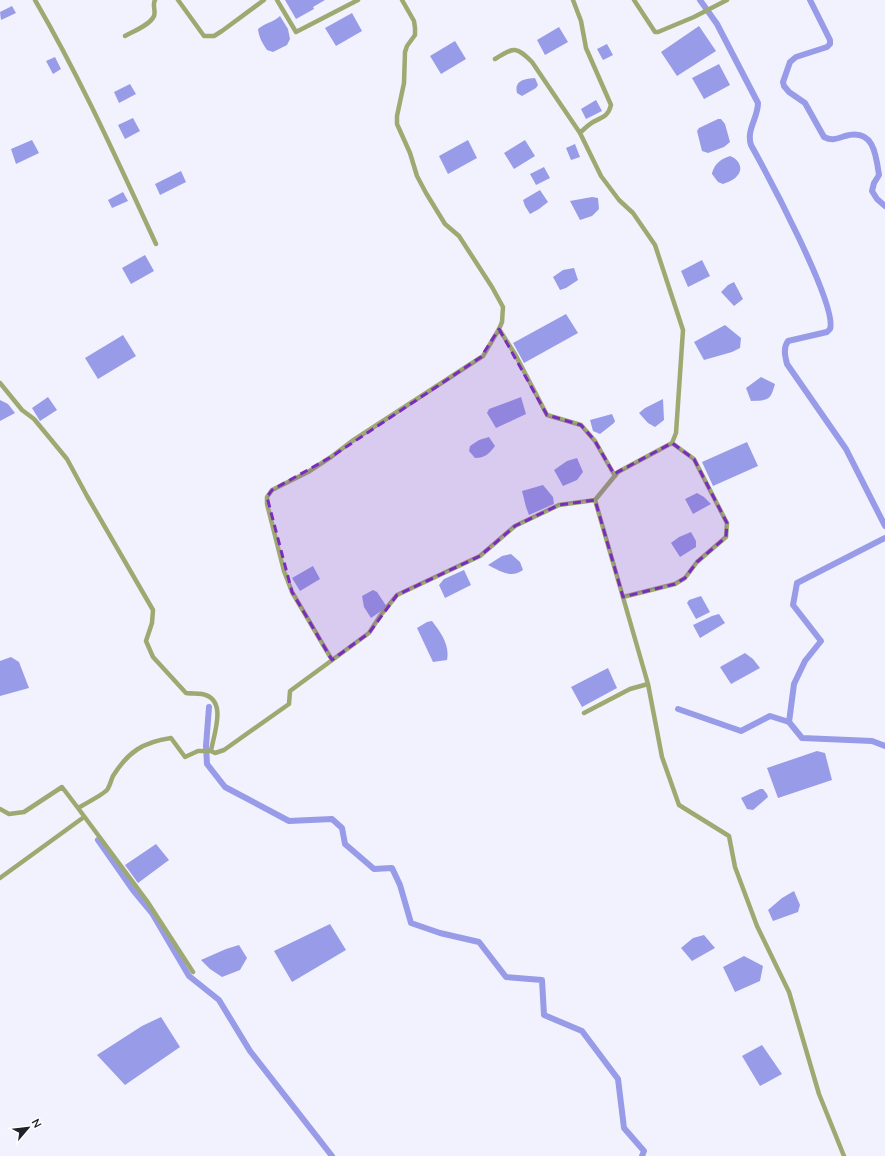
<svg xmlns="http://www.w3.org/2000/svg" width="885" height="1156" viewBox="0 0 885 1156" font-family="'Nunito Sans',sans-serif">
  <rect width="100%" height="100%" fill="#f1f2fd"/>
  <path fill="#989be7" d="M285 0H325L313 7 314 9 296 19Z
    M12 6 16 13 1 20 0 12Z
    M352 13 362 31 336 46 325 28Z
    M280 16 288 29 290 39 287 45 273 52 267 50C263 44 259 38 258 29 265 23 274 22 280 16Z
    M699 26 716 51 677 76 661 52Z
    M559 27 568 42 545 55 537 40Z
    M455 41 466 59 441 74 430 56Z
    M607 44 613 55 603 60 597 49Z
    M55 57 61 69 53 74 46 61Z
    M719 64 730 85 704 99 692 78Z
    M535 78 538 85 536 88 522 96 517 93C514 80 525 79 535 78Z
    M130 84 136 94 119 103 114 92Z
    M596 100 602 111 586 119 581 109Z
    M133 118 140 131 125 139 118 125Z
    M718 119H721L725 124 730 142 724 147 708 153 702 151 697 131 699 128Z
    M32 140 39 153 16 164 11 149Z
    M468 140 477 158 448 174 439 156Z
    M525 140 535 156 514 169 504 153Z
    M575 144 580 157 571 160 566 148Z
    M730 156C739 159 744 169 737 176 734 180 728 182 723 184L718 182 712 174V173C715 163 721 159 730 156Z
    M544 167 550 178 536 185 530 174Z
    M181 171 186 182 160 195 155 184Z
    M540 190 548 202 539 209 530 214 525 206 523 200Z
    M123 192 128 201 112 208 108 200Z
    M592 197 598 198 599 209 592 216 580 220 570 201Z
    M145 255 154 271 131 284 122 268Z
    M702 260 710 276 688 287 681 271Z
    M574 268 578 280 566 288 560 290 553 277 563 270Z
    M734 282 743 299 734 306 721 292 728 285Z
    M566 314 578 333 524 363 513 343Z
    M725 325 741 338 740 348 732 352 704 360 694 342Z
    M123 335 136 356 98 379 85 358Z
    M761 377 775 384C770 401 769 400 751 401L746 388Z
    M48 397 57 410 40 421 32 408Z
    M521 397 526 414 496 428 487 413 489 409Z
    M663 399 664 420 655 427 648 423 639 413 645 408Z
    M0 400 8 404 15 413 0 421Z
    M612 414 615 421 614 423 600 434 593 431 590 420Z
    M489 437 495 446C489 454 485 458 475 458L469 451 470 446 479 440Z
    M747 442 758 466 713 486 702 462Z
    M577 458 583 472 577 480 563 486 554 470 567 461Z
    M543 485 553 497 554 504 529 515 526 507 522 491Z
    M697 493 704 497 711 504 693 514 685 499Z
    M691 532 696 541V547L680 557 671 543 679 537Z
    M511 554 520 562 523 570C511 579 500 571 488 565L502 556Z
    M313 566 320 579 300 591 292 578Z
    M464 570 471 585 445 598 439 585 444 579Z
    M373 590 377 592 387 607 371 618 364 607 362 596Z
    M701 596 710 612 696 619 687 603 689 600Z
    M719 614 725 623 700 638 693 625 712 616Z
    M432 621C441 633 450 645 447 660L433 662 417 628 427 622Z
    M745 653 753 659 760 668 731 684 720 667Z
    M11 657 19 662 29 688 0 696V661Z
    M608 668 617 688 582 707 571 687Z
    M817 751 825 753 832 780 778 798 767 768Z
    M760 789H763L767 794 768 797 753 810 747 809 741 798Z
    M156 844 169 860 138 883 125 865Z
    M794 891 800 905 798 912 773 921 768 910 782 898Z
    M330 924 346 950 292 982 274 951Z
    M704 935 715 948 692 961 681 948 693 938Z
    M239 945 247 958 240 970 222 977 210 969 201 960 226 949Z
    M744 956 763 966 760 981 735 992 723 967Z
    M161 1017 180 1047 125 1085 97 1055 142 1026Z
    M762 1045 782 1074 760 1086 742 1056Z"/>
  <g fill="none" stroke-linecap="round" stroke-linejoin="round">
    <path stroke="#989be7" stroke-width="6" d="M700 0 717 24 758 103C758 118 746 130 751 145 766 172 838 306 830 329L827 332 788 341C783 348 785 356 787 364L846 449 885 526
      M810 0 830 40V44L827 47 796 57 790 62 783 82 784 86 789 92 805 103 824 137C832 141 836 139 845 136 873 128 876 153 879 175L874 183 872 191 877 199 885 206
      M209 707 206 746 207 764 225 787 289 821 332 819 342 828 345 844 374 869 392 868 400 885 411 923 440 933 479 942 506 977 542 980 544 1015 582 1031 618 1079 624 1128 644 1151 642 1156
      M678 709 741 731 770 716 789 722 802 738 872 741 885 746
      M789 722 794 684 805 661 821 641 793 605 797 583 885 538
      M98 840 133 890 152 913 189 976 219 1000 250 1051 332 1156"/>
    <path stroke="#9ea971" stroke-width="4.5" d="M35 0C81 79 118 162 156 244
      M178 0 204 36H214L222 31 264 0
      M277 0 296 32 358 0
      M573 0 581 21 586 48 611 105C608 117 602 117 593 122 588 125 584 129 580 133L601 176 619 200 633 213 655 245 683 330 676 433 672 443 618 472 595 500 648 684 662 757 679 805 729 836 735 867 757 926 789 992 819 1094 844 1156
      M634 0 655 32H658L694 17 727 0
      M125 36C134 31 150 25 154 16 156 10 152 5 155 0
      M495 59C514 47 516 46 532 62L580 133
      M499 329 515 354 547 415 581 425 595 441 615 476
      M0 383 22 410 34 419 67 459 87 496 153 610 152 623 146 641 153 657 186 693C192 694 197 693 202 694 228 699 214 733 211 751
      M623 597 675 584 685 578 697 562 726 537 727 523 694 459 672 443
      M332 660 292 592 284 571 267 504V497L272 490 308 472 331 457 352 441 483 356 499 329 502 322 503 307 492 287 459 236 445 224 426 193 417 176 410 153 397 124V116L404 83 405 52 407 46 415 35V28L414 21 402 0
      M584 713 630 689 648 684
      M78 808 147 901 193 972
      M0 809 9 814 24 812 62 787 78 808C85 804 102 795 107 790 110 786 111 780 113 776 128 752 143 742 171 738L185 757 198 751H211L215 753 224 750 289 704 290 691 369 633 380 616 397 595 480 556 515 526 559 505 595 500
      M0 878 84 817"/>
  </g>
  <path fill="#7b2cbf" fill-opacity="0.2" stroke="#7b2cbf" stroke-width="3" stroke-dasharray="8 5" stroke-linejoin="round" d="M499 329 547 415 581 425 595 441 614 474 672 443 694 459 727 523 726 537 697 562 685 578 675 584 623 597 595 500 559 505 515 526 480 556 397 595 369 633 332 660 292 592 267 497 272 490 331 457 481 357Z"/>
  <g transform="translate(28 1128) rotate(62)" stroke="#ffffff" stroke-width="3" paint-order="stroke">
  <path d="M0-3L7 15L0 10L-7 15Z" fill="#1f2029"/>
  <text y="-6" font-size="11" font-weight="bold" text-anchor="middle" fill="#1f2029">N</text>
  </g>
</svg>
